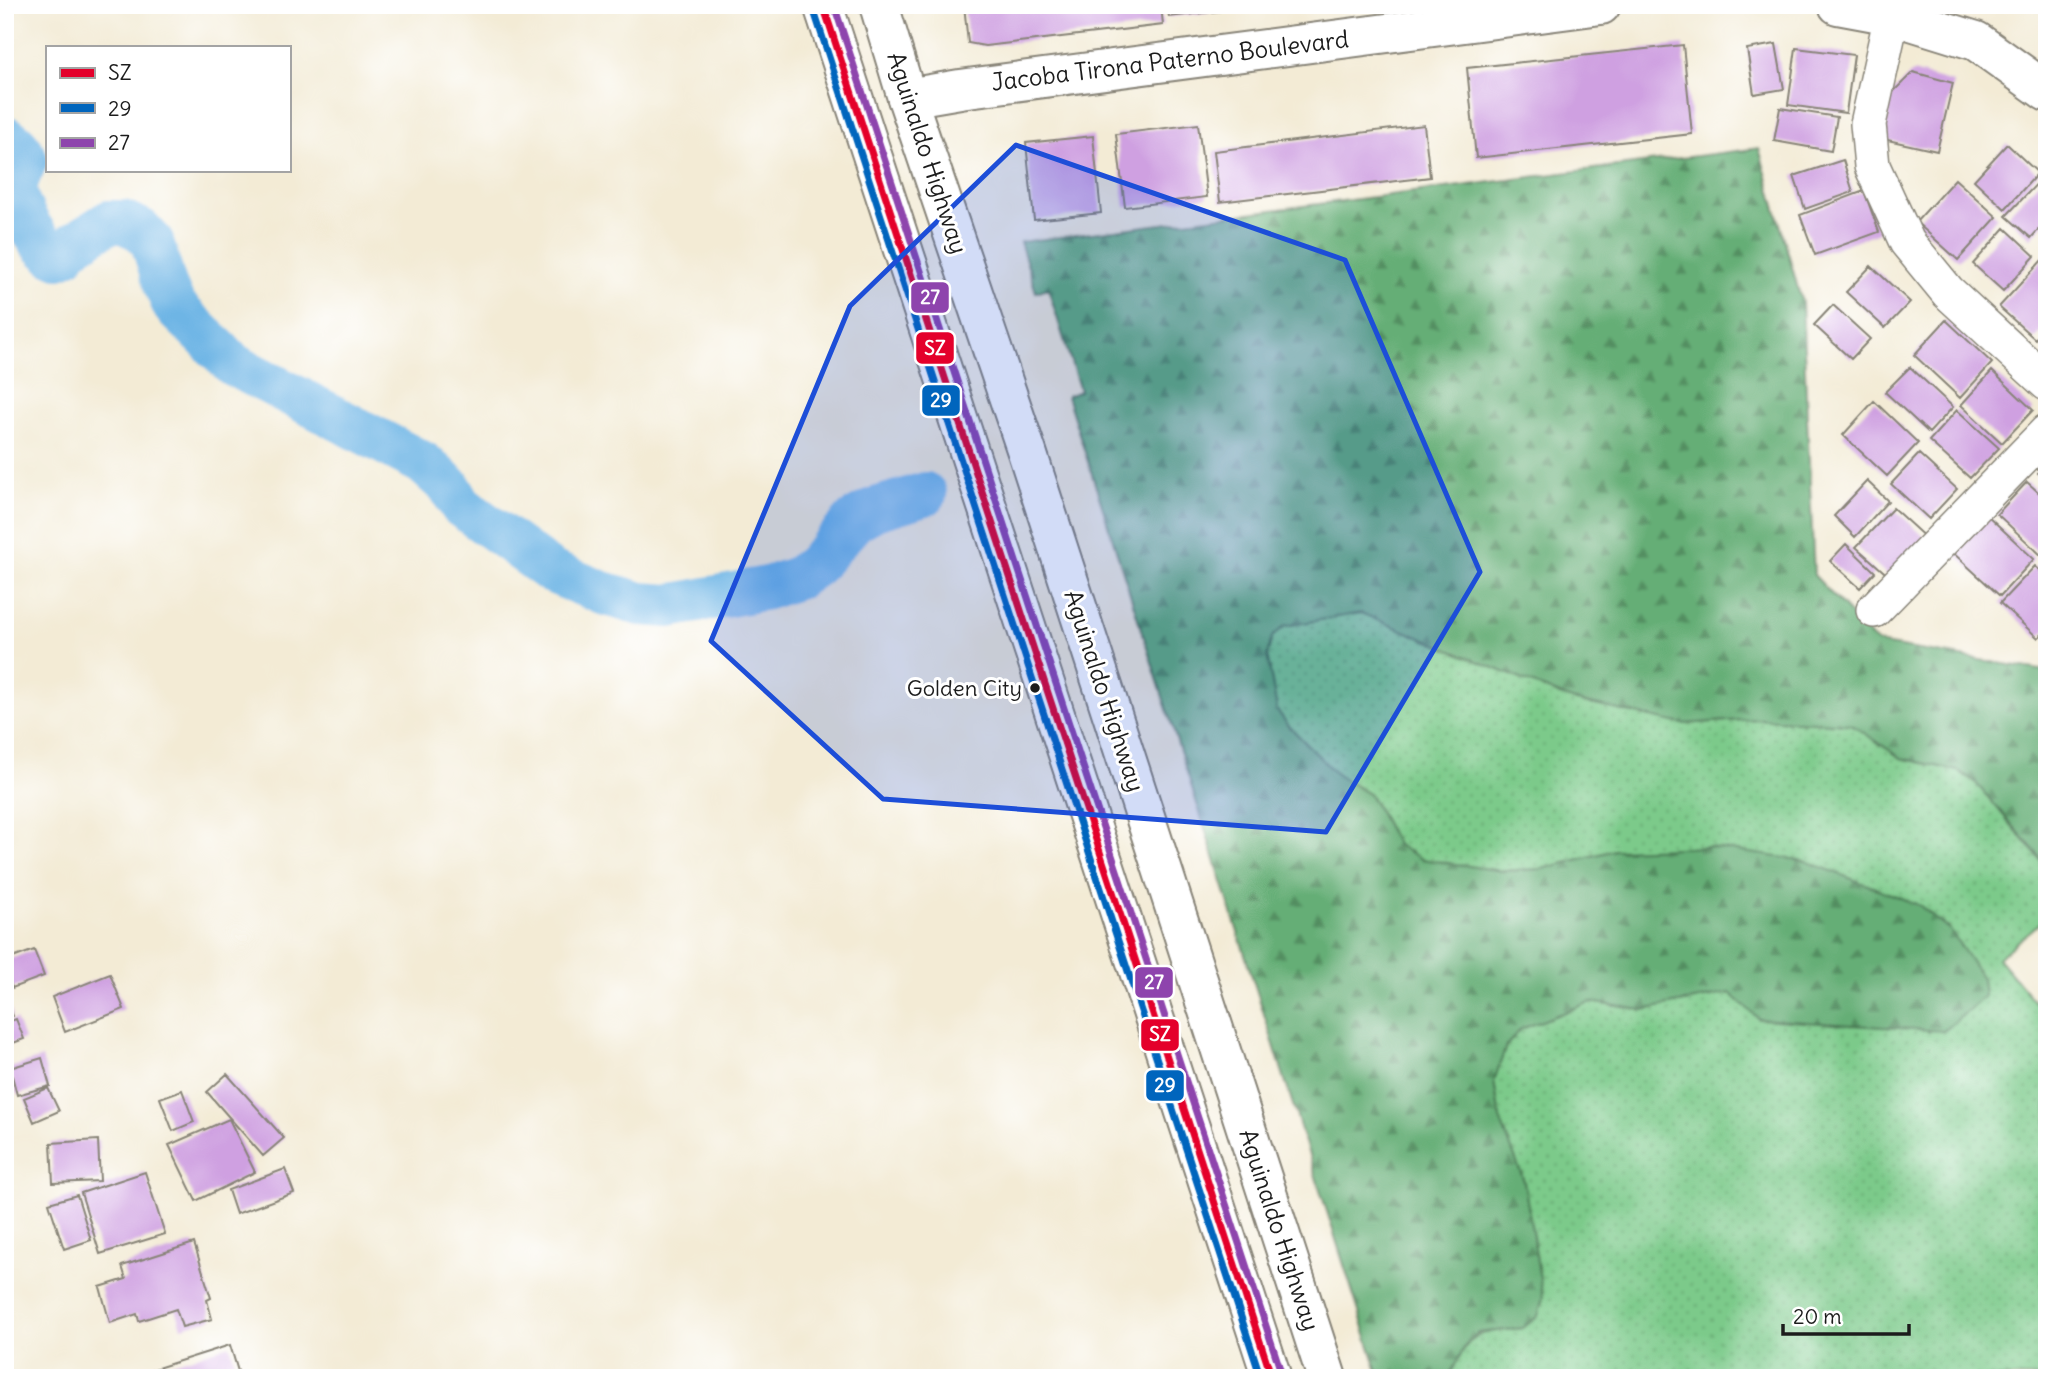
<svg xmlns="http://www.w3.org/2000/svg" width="2052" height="1383" viewBox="0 0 2052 1383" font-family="Delius,sans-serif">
  <defs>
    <pattern id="grass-dots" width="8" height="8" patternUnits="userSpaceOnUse" patternTransform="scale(1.75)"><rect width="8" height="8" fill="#7cca8a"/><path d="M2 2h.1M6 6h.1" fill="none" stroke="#6bad76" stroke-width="1.8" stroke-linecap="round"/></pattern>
    <pattern id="forest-firs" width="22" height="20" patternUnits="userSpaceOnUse" patternTransform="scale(1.75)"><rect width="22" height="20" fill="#65ae76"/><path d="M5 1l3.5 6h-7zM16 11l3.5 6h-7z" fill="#528d60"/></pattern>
  </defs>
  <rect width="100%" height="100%" fill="#fff"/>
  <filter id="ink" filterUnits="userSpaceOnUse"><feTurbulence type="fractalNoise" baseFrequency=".0143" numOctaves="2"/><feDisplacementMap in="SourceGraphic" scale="14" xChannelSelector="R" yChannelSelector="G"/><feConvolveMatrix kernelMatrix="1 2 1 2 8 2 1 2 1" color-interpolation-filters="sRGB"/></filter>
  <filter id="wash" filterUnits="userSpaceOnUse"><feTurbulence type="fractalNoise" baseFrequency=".00686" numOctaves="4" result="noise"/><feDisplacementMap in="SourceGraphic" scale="28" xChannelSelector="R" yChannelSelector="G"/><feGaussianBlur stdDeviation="1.57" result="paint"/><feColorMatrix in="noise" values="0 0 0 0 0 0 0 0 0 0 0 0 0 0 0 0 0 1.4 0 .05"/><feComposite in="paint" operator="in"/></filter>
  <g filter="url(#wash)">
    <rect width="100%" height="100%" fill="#f3ebd5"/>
    <path fill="url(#grass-dots)" stroke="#4c7353" stroke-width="2" d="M1361 613 1572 700 1683 724 1758 719 1851 724 1901 758 1958 771 1975 781 2047 868V917L1998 958 2047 1016V1378H1448C1473 1330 1471 1334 1523 1328L1524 1181 1500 1119 1494 1081 1506 1046 1521 1029 1590 1002 1643 1010 1731 993 1615 850 1542 869 1501 871 1422 860 1397 845 1370 795 1337 775 1288 725 1277 710 1267 655 1272 637 1285 626Z"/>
    <path fill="url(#forest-firs)" stroke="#406549" stroke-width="2" d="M1759 148 1802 303 1814 575 1877 643 2047 671V865L1974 781 1958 771 1901 758 1851 724 1758 719 1683 724 1572 700 1361 613 1285 626 1272 637 1267 655 1277 710 1288 725 1337 775 1370 795 1397 845 1422 859 1502 871 1542 869 1615 850 1709 847 1806 861 1919 905 1950 930 1982 978 1984 997 1944 1031 1759 1019 1730 993 1643 1010 1590 1002 1521 1029 1506 1046 1494 1081 1500 1119 1524 1181 1543 1298 1538 1316 1523 1328 1478 1333 1465 1346 1448 1378H1380L1067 396 1080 391 1048 288 1036 292 1020 242Z"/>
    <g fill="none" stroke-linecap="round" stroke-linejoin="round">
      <path stroke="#6eb5e5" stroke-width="44" d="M5 137C16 142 21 149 26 159 23 167 17 177 16 186 13 204 41 250 58 257L65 254 71 246 109 222H123L141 230 152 242 165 285 174 306 234 365 423 463 450 487 461 506 552 572 603 593 641 604 669 606 767 588 797 578 814 566 855 520 875 509 925 494"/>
    </g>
    <g id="blocks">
      <path fill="#cfa0e1" d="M964 5H1161L1163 25 985 46 968 43Z
        M1167 5H1255V7L1169 17Z
        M1776 44 1784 89 1754 94 1747 49Z
        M1683 45 1692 134 1476 158 1467 68Z
        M1796 48 1854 55 1846 113 1788 105Z
        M1913 72 1953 83 1937 151 1883 139 1892 93Z
        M1780 108 1837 117 1831 151 1774 141Z
        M1198 124 1207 197 1125 207 1116 134Z
        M1424 125 1430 177 1220 202 1214 151Z
        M1093 136 1101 213 1034 220 1026 143Z
        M2007 144 2038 173 2005 209 1974 180Z
        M1843 160 1853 192 1805 209 1794 176Z
        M2047 173V220L2031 238 2006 216Z
        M1955 179 1997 217 1958 260 1916 222Z
        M1864 191 1879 232 1815 255 1800 215Z
        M2005 228 2035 256 2003 291 1973 264Z
        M2044 258 2047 261V326L2035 339 1999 307Z
        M1871 266 1910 302 1885 328 1846 292Z
        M1833 305 1870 339 1851 359 1814 325Z
        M1946 320 1992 363 1960 398 1914 355Z
        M1910 367 1953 407 1929 433 1885 392Z
        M1992 371 2033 410 2002 443 1961 405Z
        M1874 401 1918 443 1887 476 1843 435Z
        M1957 410 1999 448 1970 478 1929 441Z
        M1919 454 1957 489 1929 519 1891 484Z
        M2047 464V481L2038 473Z
        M1867 481 1888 501 1855 537 1834 516Z
        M2027 482 2047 500V551L2042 556 1997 514Z
        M1893 508 1928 540 1892 579 1856 547Z
        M1986 514 2034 559 2000 596 1951 551Z
        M1846 544 1875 572 1860 588 1830 561Z
        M2035 566 2047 577V630L2038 638 2000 603Z
        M34 950 44 976 12 988 5 971V961Z
        M110 974 124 1009 65 1032 52 997Z
        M5 997 13 1016 5 1019Z
        M16 1019 24 1039 5 1046V1023Z
        M42 1058 50 1086 17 1095 10 1068Z
        M227 1074 284 1138 263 1156 207 1092Z
        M48 1088 59 1111 34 1122 24 1098Z
        M182 1090 194 1122 173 1131 160 1098Z
        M229 1119 255 1172 196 1201 169 1145Z
        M98 1140 100 1181 53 1183 51 1143Z
        M285 1169 294 1193 236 1214 228 1190Z
        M145 1172 165 1234 100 1254 81 1193Z
        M5 1182 12 1200 5 1203Z
        M77 1195 91 1240 64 1249 49 1203Z
        M194 1243 211 1298 207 1300 212 1319 182 1327 176 1309 139 1321 137 1314 110 1323 100 1287 126 1279 122 1266Z
        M230 1345 240 1378H129V1377Z"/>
    </g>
  </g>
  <g filter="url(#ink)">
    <use href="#blocks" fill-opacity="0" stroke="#888478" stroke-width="2"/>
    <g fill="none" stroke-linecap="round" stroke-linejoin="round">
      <g stroke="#888478" stroke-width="38">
        <path id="street" d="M1892 15 1868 124 1872 166 1907 242 1948 292 2047 383
          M1874 610 2047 432"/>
      </g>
      <g stroke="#888478" stroke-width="42">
        <path id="secondary" d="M1838 5 1892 15 1976 41 2047 92
          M907 98 960 89 1601 5"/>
      </g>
      <g stroke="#888478" stroke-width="42">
        <path id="highway" d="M823 5 1272 1378
          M879 5 907 98 1027 452 1327 1378"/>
      </g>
      <use href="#street" stroke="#fff" stroke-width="35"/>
      <use href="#secondary" stroke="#fff" stroke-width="38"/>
      <use href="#highway" stroke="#fff" stroke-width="38"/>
      <g stroke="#fff" stroke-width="12">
        <path id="bus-1" d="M823 5 1272 1378"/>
      </g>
      <g stroke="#fff" stroke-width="12">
        <path id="bus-2" d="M813 8 1261 1378"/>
      </g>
      <g stroke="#fff" stroke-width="12">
        <path id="bus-3" d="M834 5 1282 1375"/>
      </g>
      <use href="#bus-1" stroke="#e4002b" stroke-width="7"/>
      <use href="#bus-2" stroke="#0065bd" stroke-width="7"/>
      <use href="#bus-3" stroke="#8e44ad" stroke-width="7"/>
    </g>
  </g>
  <path fill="#1d4ed8" fill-opacity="0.2" stroke="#1d4ed8" stroke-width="5" stroke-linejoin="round" d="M1016 145 1345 260 1480 572 1326 832 883 799 711 641 850 306Z"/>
  <circle fill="#1c1c1c" stroke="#fff" stroke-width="2.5" cx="1035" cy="688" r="6"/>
  <g text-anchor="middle" stroke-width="6" stroke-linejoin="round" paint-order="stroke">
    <g font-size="22" fill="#1c1c1c" stroke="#fff" text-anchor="end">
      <text x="1022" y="696">Golden City</text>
    </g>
    <g font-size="24" fill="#1c1c1c" stroke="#fff">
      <text transform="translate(1170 61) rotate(-7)" y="8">Jacoba Tirona Paterno Boulevard</text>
      <text transform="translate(927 153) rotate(72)" y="8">Aguinaldo Highway</text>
      <text transform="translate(1104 691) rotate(72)" y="8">Aguinaldo Highway</text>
      <text transform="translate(1279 1230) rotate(72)" y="8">Aguinaldo Highway</text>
    </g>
  </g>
  <g stroke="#fff" stroke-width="2.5">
    <rect x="910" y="281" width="40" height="33" rx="7" fill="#8e44ad"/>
    <rect x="915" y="331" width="40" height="34" rx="7" fill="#e4002b"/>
    <rect x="921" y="384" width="40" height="33" rx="7" fill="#0065bd"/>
    <rect x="1134" y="966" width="40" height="33" rx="7" fill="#8e44ad"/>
    <rect x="1140" y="1018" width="40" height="34" rx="7" fill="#e4002b"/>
    <rect x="1145" y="1069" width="40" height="33" rx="7" fill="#0065bd"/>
  </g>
  <g font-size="19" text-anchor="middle" font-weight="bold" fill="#fff">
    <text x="930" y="304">27</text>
    <text x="935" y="355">SZ</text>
    <text x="941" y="407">29</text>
    <text x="1154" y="989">27</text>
    <text x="1160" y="1041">SZ</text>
    <text x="1165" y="1092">29</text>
  </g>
  <rect width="2052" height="1383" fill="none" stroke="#fff" stroke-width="28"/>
  <rect x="46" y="46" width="245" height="126" fill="#ffffff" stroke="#a4a4a4" stroke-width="2"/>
  <rect x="60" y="68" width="35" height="10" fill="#e4002b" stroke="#a4a4a4" stroke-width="2"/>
  <text x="108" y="80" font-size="21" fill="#1c1c1c">SZ</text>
  <rect x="60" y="103" width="35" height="10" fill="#0065bd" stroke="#a4a4a4" stroke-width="2"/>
  <text x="108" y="116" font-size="21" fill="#1c1c1c">29</text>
  <rect x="60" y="138" width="35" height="10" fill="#8e44ad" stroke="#a4a4a4" stroke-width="2"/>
  <text x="108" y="150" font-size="21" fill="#1c1c1c">27</text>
  <path d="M1783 1324v10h126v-10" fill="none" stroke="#1c1c1c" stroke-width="3.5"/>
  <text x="1793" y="1324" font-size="21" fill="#1c1c1c" stroke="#ffffff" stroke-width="5" paint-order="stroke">20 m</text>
</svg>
